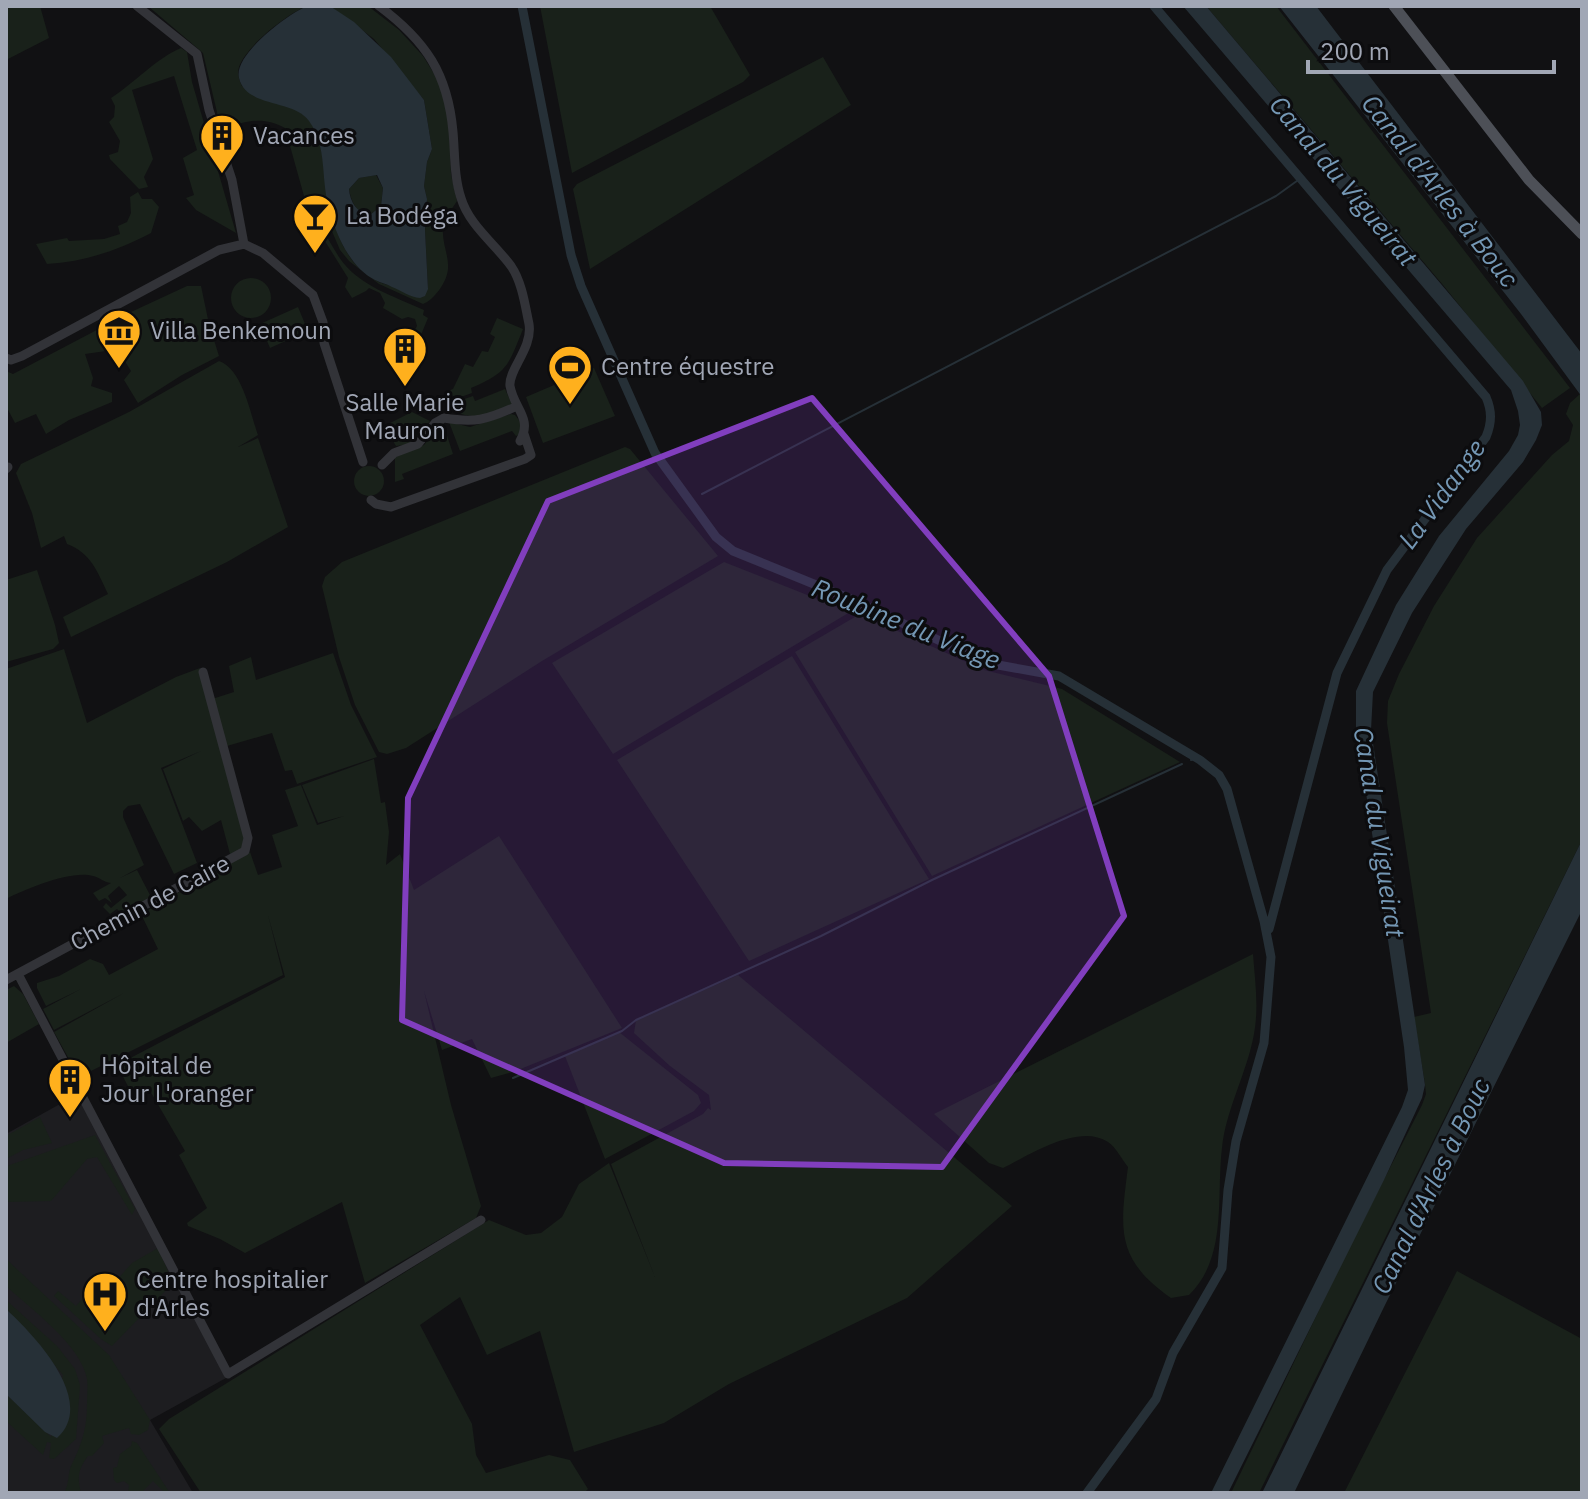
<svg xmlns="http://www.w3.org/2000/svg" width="1588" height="1499" viewBox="0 0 1588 1499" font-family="'IBM Plex Sans',sans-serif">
  <rect width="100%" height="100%" fill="#111113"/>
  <path fill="#1d1d20" d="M78 1094 226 1378 150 1420 193 1493H6V1134Z"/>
  <path fill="#19211a" d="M6 6H40L49 38 6 60Z
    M148 6H307C287 14 246 46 239 67 237 73 239 80 242 86 259 93 297 106 308 119 321 135 323 157 325 177 328 212 340 260 373 279 390 289 410 287 428 289L425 230 427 199 424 186 427 162 432 149 424 100 374 39 330 6H368L399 30 423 56 441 85 449 121 451 174 457 201C451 210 444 219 443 230 442 243 449 256 448 269 447 282 434 300 423 304L379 284 349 261 340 250 316 194 304 196 285 128C262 115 245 122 221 129L203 53Z
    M540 6H710L750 75 743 82 572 173Z
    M1206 6H1276L1570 388 1542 408 1443 285Z
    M181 48 187 52 192 82 236 233 196 210 186 198 194 195 183 158 197 150 174 76 132 90 153 159 144 177 148 187 139 189 110 159 109 155 118 152 120 141 109 122 114 117 115 106 111 98C133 84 158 57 181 48Z
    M823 57 851 105 590 269 573 189 577 184Z
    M376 175 383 188 381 206 369 216C357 213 351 202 349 189L359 178Z
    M138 192 142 199H152L159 207 151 233C119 250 84 262 47 264L36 244 67 238 69 241 104 239 120 234 118 226 127 222 131 213 130 197Z
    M316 220C325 232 331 245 339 257 358 286 394 296 424 310L423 315 428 318 416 347 407 344 417 326 415 319 408 317 402 319 383 308 385 303 380 293 369 288 366 291 352 298 345 287 348 278 318 230Z
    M231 298a20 20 0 1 1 40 0a20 20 0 1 1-40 0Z
    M187 286H201L209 324 219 356 182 375 138 403 124 380 131 371 121 355 106 351 85 354 93 378 91 386 112 393V402L69 420 46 434 36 414 15 423 6 406V371L13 374 131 312Z
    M298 307 308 331 270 348 260 324Z
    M497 318 523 329C508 366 508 372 471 388L472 393 458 398 445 392 453 389 465 364 473 367 482 351 488 352 495 337 490 334Z
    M219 361C243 370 250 413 258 435L238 447 258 438 288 527 227 562 71 637 63 617 108 594C97 571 91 553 67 544L64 536 41 548 32 513 16 473 21 464 129 412Z
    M594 368 615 416 543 443 526 397Z
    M505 389 512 404C487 415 479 421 452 411L459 401 473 396 475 401Z
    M1580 394 1582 397V840L1259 1493H1231L1346 1254 1422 1105 1426 1094 1425 1084 1414 1017 1431 1013 1387 723 1388 701 1399 674 1434 606 1477 538 1552 455 1569 441 1573 425 1566 414 1570 403Z
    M412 412 430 421 411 444 396 446 384 426Z
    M511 414 515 415 522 424 520 434 516 436 512 431 460 451 449 422 470 427Z
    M443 423 453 454 402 474 404 479 395 482V457L424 445Z
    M625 447 630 449 718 556 542 661 406 748 387 754 379 752 355 705 339 657 322 586 325 577 342 562Z
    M354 481a15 15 0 1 1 30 0a15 15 0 1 1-30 0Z
    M724 562 850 612 613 754 552 663Z
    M37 570 55 625 59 643 53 649 6 662V580Z
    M860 614 984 670 1062 689 1180 762 932 876 795 652Z
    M64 649 87 723 176 677 200 668 246 843 239 851 230 854 221 820 202 831 189 817 183 821 163 769 201 751 161 768 197 863 174 874 140 804 128 806 123 811V817L144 865 120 878 137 870 151 897 121 913 117 909 110 914 103 907 106 903 111 908 127 895 119 886 108 896 112 903 105 898 99 901 93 893 111 883C103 882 101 878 93 876 71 870 26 889 6 899V669Z
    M333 653 351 705 377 757 297 784 292 770 285 771 272 733 227 746 212 699 234 692 229 666 251 657 256 680Z
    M792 656 929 879 749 961 617 760Z
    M374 759 381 803 385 802 389 832 386 865 400 854 414 890 499 836 622 1028 513 1072 491 1078 472 1039 442 1050 424 991 451 1105 481 1206 476 1218 365 1283 342 1202 245 1253 220 1239 188 1226 187 1223 207 1208 179 1155 185 1151 149 1089 133 1096 117 1065 285 977 268 915 283 975 79 1077 54 1032 124 993 54 1030 43 1009 81 989 46 1006 37 988V983L59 976 90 959 103 964 109 975 158 949 141 914 250 852 258 875 282 867 272 835 298 826 285 790 301 785 317 825 344 816 318 823 302 785Z
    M1253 954C1255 981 1259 1007 1254 1034 1247 1073 1226 1109 1222 1148 1216 1197 1228 1257 1189 1295L1171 1298C1115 1259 1120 1229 1128 1167 1122 1160 1116 1147 1108 1142 1078 1123 1030 1155 1003 1168L989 1163 934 1114Z
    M738 975 1012 1206 907 1298 729 1384 664 1423 574 1452 540 1331 487 1355 460 1297 420 1325 472 1424 476 1455 486 1473 549 1455 570 1460 588 1489 584 1493H201L159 1429 169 1419 489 1220 526 1235 541 1233 562 1217 579 1184 609 1163 655 1277 611 1164 703 1114 708 1108 711 1110 709 1095 670 1066 634 1033 636 1020Z
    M14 986 23 994 39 1024 6 1043V990Z
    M619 1032 698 1095 701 1103 694 1111 605 1159 565 1056Z
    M40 1117 52 1143 23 1150 6 1159V1136Z
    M95 1135 135 1209 132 1215 97 1157 87 1159 51 1201 6 1202 7 1166Z
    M158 1248 173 1283 112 1346 101 1339 54 1296 58 1291 76 1306 97 1282 107 1291 132 1263Z
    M6 1259 109 1355 150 1420 148 1430 139 1435 131 1434 129 1428 102 1436 104 1443 92 1456H88C78 1469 77 1478 81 1493H64C70 1483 67 1473 72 1464 82 1443 87 1428 87 1404 87 1396 88 1387 87 1379 81 1345 31 1309 6 1286Z
    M1457 1271 1582 1339V1493H1344Z
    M6 1300 57 1346 75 1369 80 1385 76 1439 54 1459 49 1458 51 1443 47 1442 43 1455 6 1421V1394L51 1437 63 1375 6 1309Z
    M132 1441 137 1443 170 1493H165L153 1481 141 1493H128L129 1485 124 1481 117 1483 114 1480 113 1468 117 1467 120 1454 131 1446Z"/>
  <path fill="#263037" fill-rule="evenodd" d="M307 6H330L354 22 391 57 424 100 432 149 427 162 424 186 427 199 425 230 428 289 425 296 420 298C410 297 402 291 392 287 387 284 381 283 375 280 349 267 334 231 328 204 321 176 327 146 309 121 294 99 246 108 239 78 233 55 288 14 307 6ZM377 175 383 188 381 206 370 215C357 213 350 202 349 189L359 178Z
    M1183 6H1206L1523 381 1541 412 1542 425 1536 440 1523 462 1466 529 1412 613 1373 692 1371 730 1425 1085 1422 1098 1384 1180 1228 1493H1211L1402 1107 1408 1090 1404 1047 1356 726V691L1396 605 1439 536 1509 451 1518 435 1520 425 1518 411 1511 390Z
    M1279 6H1316L1582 354V397L1521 314Z
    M1582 840V910L1384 1307 1294 1493H1262Z
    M6 1309C33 1334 98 1401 57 1438L45 1432 6 1394Z"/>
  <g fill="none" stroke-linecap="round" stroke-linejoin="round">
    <path stroke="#263037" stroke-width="2" d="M702 494 1276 196 1301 178
      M1191 760 1197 758
      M513 1078 622 1031 636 1020 821 936 932 880 1182 764"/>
    <path stroke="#263037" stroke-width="9" d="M522 6 571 255 581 286 655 453 716 537 733 551 853 600 987 663 1059 676 1200 760 1219 775 1227 789 1264 921 1271 957 1264 1043 1236 1141 1228 1190 1222 1268 1173 1353 1156 1399 1087 1493
      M1154 6 1486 397C1492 411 1492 422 1486 437L1387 570 1337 673 1269 929"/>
    <path stroke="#323338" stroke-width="9" d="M137 6 197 54 209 110 232 180 244 244 263 253 313 295 323 322 324 343 363 462
      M379 6C426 41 448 74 453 132 455 154 454 177 461 198 469 225 495 244 511 266 522 282 525 305 529 324 533 348 508 370 510 386 514 409 533 418 520 441
      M6 358 11 360 22 356 219 250 244 244
      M382 465 394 453 418 444 435 423 444 418C475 423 486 420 515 407
      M6 469 8 467
      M371 500 376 504 391 507 525 459 531 455 524 434
      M18 974 228 1374 481 1220
      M6 980 245 851 248 838 203 672"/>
    <path stroke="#4d5057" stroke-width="11" d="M1394 6 1529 180 1582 234"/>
  </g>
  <path fill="#813ebe" fill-opacity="0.2" stroke="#813ebe" stroke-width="6" stroke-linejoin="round" d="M812 398 1049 676 1124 916 942 1167 724 1163 402 1020 408 798 548 501Z"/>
  <defs>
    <g id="building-pin" transform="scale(2.3)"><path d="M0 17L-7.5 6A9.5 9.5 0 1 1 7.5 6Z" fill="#ffb01d" stroke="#0c0c0e"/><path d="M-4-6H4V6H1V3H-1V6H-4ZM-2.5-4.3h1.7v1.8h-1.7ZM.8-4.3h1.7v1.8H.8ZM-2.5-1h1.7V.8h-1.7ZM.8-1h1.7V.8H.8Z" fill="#111"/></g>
    <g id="bar-pin" transform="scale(2.3)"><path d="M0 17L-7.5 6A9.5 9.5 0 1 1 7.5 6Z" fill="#ffb01d" stroke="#0c0c0e"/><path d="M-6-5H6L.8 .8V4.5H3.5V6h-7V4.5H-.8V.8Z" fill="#111"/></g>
    <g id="museum-pin" transform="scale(2.3)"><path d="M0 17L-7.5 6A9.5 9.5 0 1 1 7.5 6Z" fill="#ffb01d" stroke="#0c0c0e"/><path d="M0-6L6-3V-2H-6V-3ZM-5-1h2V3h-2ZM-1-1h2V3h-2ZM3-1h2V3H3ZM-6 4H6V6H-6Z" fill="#111"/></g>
    <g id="stadium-pin" transform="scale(2.3)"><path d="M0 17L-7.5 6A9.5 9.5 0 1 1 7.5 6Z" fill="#ffb01d" stroke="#0c0c0e"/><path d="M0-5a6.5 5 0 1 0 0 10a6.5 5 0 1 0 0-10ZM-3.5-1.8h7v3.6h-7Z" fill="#111"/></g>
    <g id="hospital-pin" transform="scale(2.3)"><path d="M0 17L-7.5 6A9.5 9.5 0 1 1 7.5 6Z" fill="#ffb01d" stroke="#0c0c0e"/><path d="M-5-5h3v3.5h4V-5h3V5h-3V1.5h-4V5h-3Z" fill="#111"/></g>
  </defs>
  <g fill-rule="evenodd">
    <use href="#building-pin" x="222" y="136"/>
    <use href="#bar-pin" x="315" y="216"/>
    <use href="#museum-pin" x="119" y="331"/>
    <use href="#building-pin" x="405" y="349"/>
    <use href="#stadium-pin" x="570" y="367"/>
    <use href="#building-pin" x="70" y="1080"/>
    <use href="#hospital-pin" x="105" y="1294"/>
  </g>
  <g text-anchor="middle" stroke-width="6" stroke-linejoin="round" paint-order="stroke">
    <g font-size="24" fill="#a1a7b5" stroke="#0c0c0e" text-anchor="start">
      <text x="253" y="144">Vacances</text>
      <text x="346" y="224">La Bodéga</text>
      <text x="150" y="339">Villa Benkemoun</text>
      <text x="601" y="375">Centre équestre</text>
      <text x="405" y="411" text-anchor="middle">Salle Marie<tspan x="405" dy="28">Mauron</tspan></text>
      <text x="101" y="1074">Hôpital de<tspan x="101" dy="28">Jour L'oranger</tspan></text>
      <text x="136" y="1288">Centre hospitalier<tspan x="136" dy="28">d'Arles</tspan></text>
    </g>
    <g font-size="24" fill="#a1a7b5" stroke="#0c0c0e">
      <text transform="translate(150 903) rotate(-28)" y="8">Chemin de Caire</text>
    </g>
    <g font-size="26" font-style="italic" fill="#7497b4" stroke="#0c0c0e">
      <text transform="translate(1343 181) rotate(50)" y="9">Canal du Vigueirat</text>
      <text transform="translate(1440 191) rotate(52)" y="9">Canal d'Arles à Bouc</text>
      <text transform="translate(1442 494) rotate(-54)" y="9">La Vidange</text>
      <text transform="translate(906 624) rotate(22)" y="9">Roubine du Viage</text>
      <text transform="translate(1379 832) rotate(81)" y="9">Canal du Vigueirat</text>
      <text transform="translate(1431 1186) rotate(-64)" y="9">Canal d'Arles à Bouc</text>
    </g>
  </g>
  <rect width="1588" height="1499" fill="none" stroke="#a1a7b5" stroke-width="16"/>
  <path d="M1308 60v12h246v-12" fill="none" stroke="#a1a7b5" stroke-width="4"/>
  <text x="1320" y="60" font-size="24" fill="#a1a7b5" stroke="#0c0c0e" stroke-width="6" paint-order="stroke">200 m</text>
</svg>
